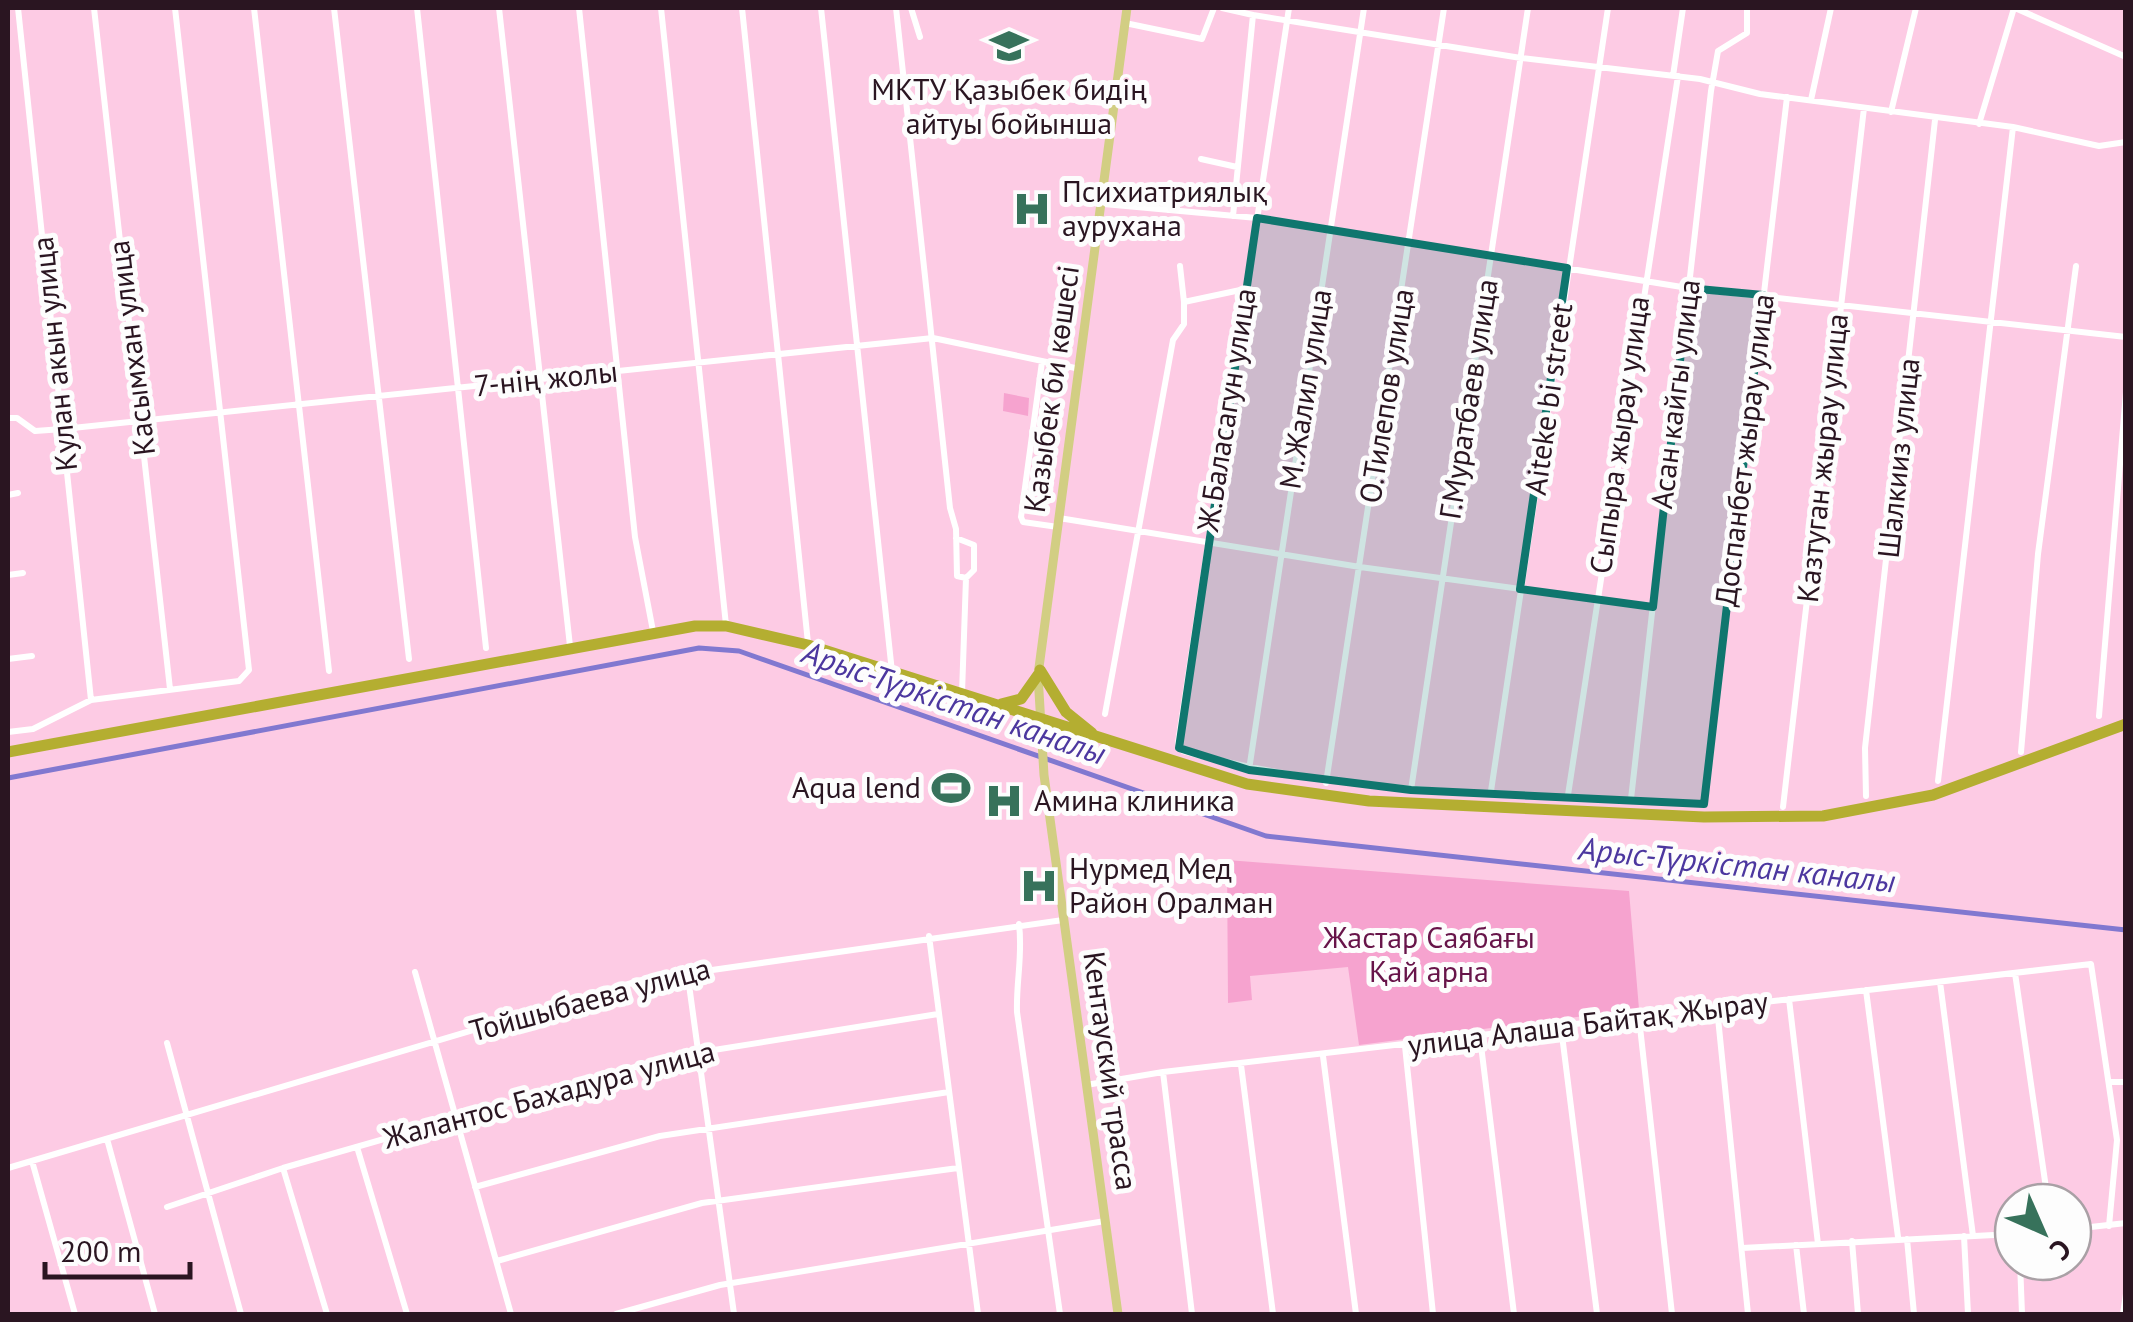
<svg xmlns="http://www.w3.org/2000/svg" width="2133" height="1322" viewBox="0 0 2133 1322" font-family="'PT Sans',sans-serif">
  <rect width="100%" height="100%" fill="#fdcbe4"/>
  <path fill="#f6a3cf" d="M1004 393 1029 398 1028 416 1003 411Z
    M1227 860 1629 891 1639 1009 1359 1045 1348 967 1250 976 1252 1000 1228 1003Z"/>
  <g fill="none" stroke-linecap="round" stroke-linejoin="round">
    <path stroke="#8178d0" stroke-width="5" d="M8 778 699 648 739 651 1266 836 2126 930"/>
    <path stroke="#fff" stroke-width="6" d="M18 8 91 700
      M94 8 170 689
      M254 8 329 671
      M334 8 409 659
      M417 8 486 648
      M499 8 570 646
      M579 8 635 537 653 631
      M661 8 726 625
      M742 8 808 643
      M821 8 892 672
      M896 8 950 508 956 529 957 576 966 578 962 693
      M911 8 920 37
      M1222 8 1253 15 1233 216
      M1289 8 1178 743 1183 751C1352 798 1530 793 1704 804L1787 97
      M2015 8 2126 57
      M1253 15 1521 58 1700 79 1760 94 2013 127 2099 146 2126 142
      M1125 23 1202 39 1214 8
      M1673 76 1683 8
      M943 87 1115 104
      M1811 100 1831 8
      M1891 112 1916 8
      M1979 124 2014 8
      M979 130 985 89
      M1201 159 1237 167
      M1104 204 1257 218 1688 288 2126 337
      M1168 210 1170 183
      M1180 266 1184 302
      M1042 362 1021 517 1023 522 1058 527
      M8 418H17L35 431 63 429 933 338 1080 369
      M8 495 18 493
      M1059 518 1360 567 1653 607
      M956 538 974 545V570L966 578
      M8 575 23 573
      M8 659 32 656
      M1105 714 1173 340 1184 324V302L1245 289
      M2099 716 2126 392
      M8 732 33 729 91 700 239 681 249 670 175 8
      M2021 752 2038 554 2076 266
      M1249 770 1364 8
      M1938 781 2013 127
      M1326 783 1444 8
      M1411 790 1528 8
      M1491 791 1608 8
      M1568 795 1678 76
      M1866 796 1865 748 1935 120
      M1631 799 1711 91 1718 51 1747 33V8
      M1783 807 1864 108
      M1019 924C1023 955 1016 981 1017 1012L1060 1314
      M929 936 978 1314
      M687 970 734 1314
      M415 972 511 1314
      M2015 973 2048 1202
      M1940 982 1973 1236
      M1866 990 1898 1237
      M1789 999 1818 1244
      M1717 1008 1748 1314
      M1639 1018 1672 1314
      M1561 1027 1597 1314
      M1480 1037 1514 1314
      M167 1043 241 1314
      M1405 1046 1433 1314
      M1323 1056 1356 1314
      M1241 1065 1273 1314
      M1163 1072 1192 1314
      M2110 1082H2126
      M1086 1085 1163 1072 2091 964 2117 1140 2109 1226
      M107 1139 155 1314
      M357 1147 407 1314
      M32 1161 75 1314
      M8 1168 642 980 1063 920
      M283 1168 327 1314
      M475 1187 660 1136 949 1092
      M167 1207 283 1168 670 1057 938 1014
      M2073 1229 2126 1223
      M1964 1236 1968 1314
      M1907 1239 1914 1314
      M1852 1241 1858 1314
      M1796 1245 1804 1314
      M1742 1248 2013 1234
      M497 1261 702 1203 958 1168
      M2020 1262 2022 1314
      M616 1314 720 1285 1105 1221
      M2123 1314 2126 1294"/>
    <path stroke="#d2ce83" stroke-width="9" d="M1118 1314 1044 775 1038 675 1127 8"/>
    <path stroke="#b4ae31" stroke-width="11" d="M1040 670 1066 712 1092 733
      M1001 704 1021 699 1038 675
      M8 752 695 626H726L808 645 1247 784 1369 801 1704 817 1823 816 1933 795 2126 724"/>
  </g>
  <path fill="#0f766e" fill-opacity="0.2" stroke="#0f766e" stroke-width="8" stroke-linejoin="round" d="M1257 218 1567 268 1520 589 1653 607 1688 288 1763 295 1704 804 1411 790 1249 770 1179 748Z"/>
  <defs>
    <g id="university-bare" transform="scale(3)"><path d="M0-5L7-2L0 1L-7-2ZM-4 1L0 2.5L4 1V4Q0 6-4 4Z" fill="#37725b" stroke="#fdfdfd" stroke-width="2.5" paint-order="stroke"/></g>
    <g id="hospital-bare" transform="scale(3)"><path d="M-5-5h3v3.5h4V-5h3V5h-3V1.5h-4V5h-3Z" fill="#37725b" stroke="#fdfdfd" stroke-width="2.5" paint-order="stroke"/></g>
    <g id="stadium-bare" transform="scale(3)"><path d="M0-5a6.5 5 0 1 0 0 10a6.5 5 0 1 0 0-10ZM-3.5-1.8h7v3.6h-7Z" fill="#37725b" stroke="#fdfdfd" stroke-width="2.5" paint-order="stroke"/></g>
  </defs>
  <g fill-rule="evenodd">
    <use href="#university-bare" x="1009" y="46"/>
    <use href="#hospital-bare" x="1032" y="209"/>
    <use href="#stadium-bare" x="951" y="788"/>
    <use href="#hospital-bare" x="1004" y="801"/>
    <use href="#hospital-bare" x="1039" y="886"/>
  </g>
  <g text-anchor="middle" stroke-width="10" stroke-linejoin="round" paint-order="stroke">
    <g font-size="30" fill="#2a1521" stroke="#fdfdfd" text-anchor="start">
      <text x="1009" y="100" text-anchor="middle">МКТУ Қазыбек бидің<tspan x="1009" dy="34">айтуы бойынша</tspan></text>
      <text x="1062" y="202">Психиатриялық<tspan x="1062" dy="34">аурухана</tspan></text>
      <text x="921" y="798" text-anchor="end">Aqua lend</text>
      <text x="1034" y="811">Амина клиника</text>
      <text x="1069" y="879">Нурмед Мед<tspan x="1069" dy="34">Район Оралман</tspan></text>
    </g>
    <g font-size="30" fill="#2a1521" stroke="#fdfdfd">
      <text transform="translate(132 348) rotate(-97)" y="10">Касымхан улица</text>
      <text transform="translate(55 354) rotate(-96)" y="10">Кулан акын улица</text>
      <text transform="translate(546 379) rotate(-6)" y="10">7-нің жолы</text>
      <text transform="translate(1052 389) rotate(-82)" y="10">Қазыбек би көшесі</text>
      <text transform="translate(1306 389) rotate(-81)" y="10">М.Жалил улица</text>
      <text transform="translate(1676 394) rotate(-83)" y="10">Асан кайгы улица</text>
      <text transform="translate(1387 396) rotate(-81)" y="10">О.Тилепов улица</text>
      <text transform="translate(1469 399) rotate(-81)" y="10">Г.Муратбаев улица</text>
      <text transform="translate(1549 399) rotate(-82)" y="10">Aiteke bi street</text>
      <text transform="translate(1227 410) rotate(-81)" y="10">Ж.Баласагун улица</text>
      <text transform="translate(1620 435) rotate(-82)" y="10">Сыпыра жырау улица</text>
      <text transform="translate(1745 450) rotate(-83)" y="10">Доспанбет жырау улица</text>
      <text transform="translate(1823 458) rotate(-84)" y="10">Казтуган жырау улица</text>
      <text transform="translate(1899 458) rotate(-84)" y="10">Шалкииз улица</text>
      <text transform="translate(590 1000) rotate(-15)" y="10">Тойшыбаева улица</text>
      <text transform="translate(1588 1024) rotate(-7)" y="10">улица Алаша Байтақ Жырау</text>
      <text transform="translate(1110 1071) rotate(82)" y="10">Кентауский трасса</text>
      <text transform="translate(549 1095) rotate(-15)" y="10">Жалантос Бахадура улица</text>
    </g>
    <g font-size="30" fill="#671449" stroke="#fdfdfd">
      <text x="1429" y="948">Жастар Саябағы<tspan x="1429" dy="34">Қай арна</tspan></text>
    </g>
    <g font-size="32" font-style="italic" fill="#4c379f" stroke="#fdfdfd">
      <text transform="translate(954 703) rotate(19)" y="11">Арыс-Түркістан каналы</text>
      <text transform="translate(1737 865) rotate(6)" y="11">Арыс-Түркістан каналы</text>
    </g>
  </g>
  <rect width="2133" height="1322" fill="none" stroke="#2a1521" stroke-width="20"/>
  <g transform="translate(2043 1232) rotate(135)"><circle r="48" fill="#fdfdfd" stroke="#a9a0a5" stroke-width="2.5"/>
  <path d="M0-8L18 38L0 25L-18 38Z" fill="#37725b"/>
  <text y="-15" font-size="28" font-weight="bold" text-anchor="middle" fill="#2a1521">С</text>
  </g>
  <path d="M45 1262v15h145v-15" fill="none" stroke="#2a1521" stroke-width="5"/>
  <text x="60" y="1262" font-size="30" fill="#2a1521" stroke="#fdfdfd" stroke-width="8" paint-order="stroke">200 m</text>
</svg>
